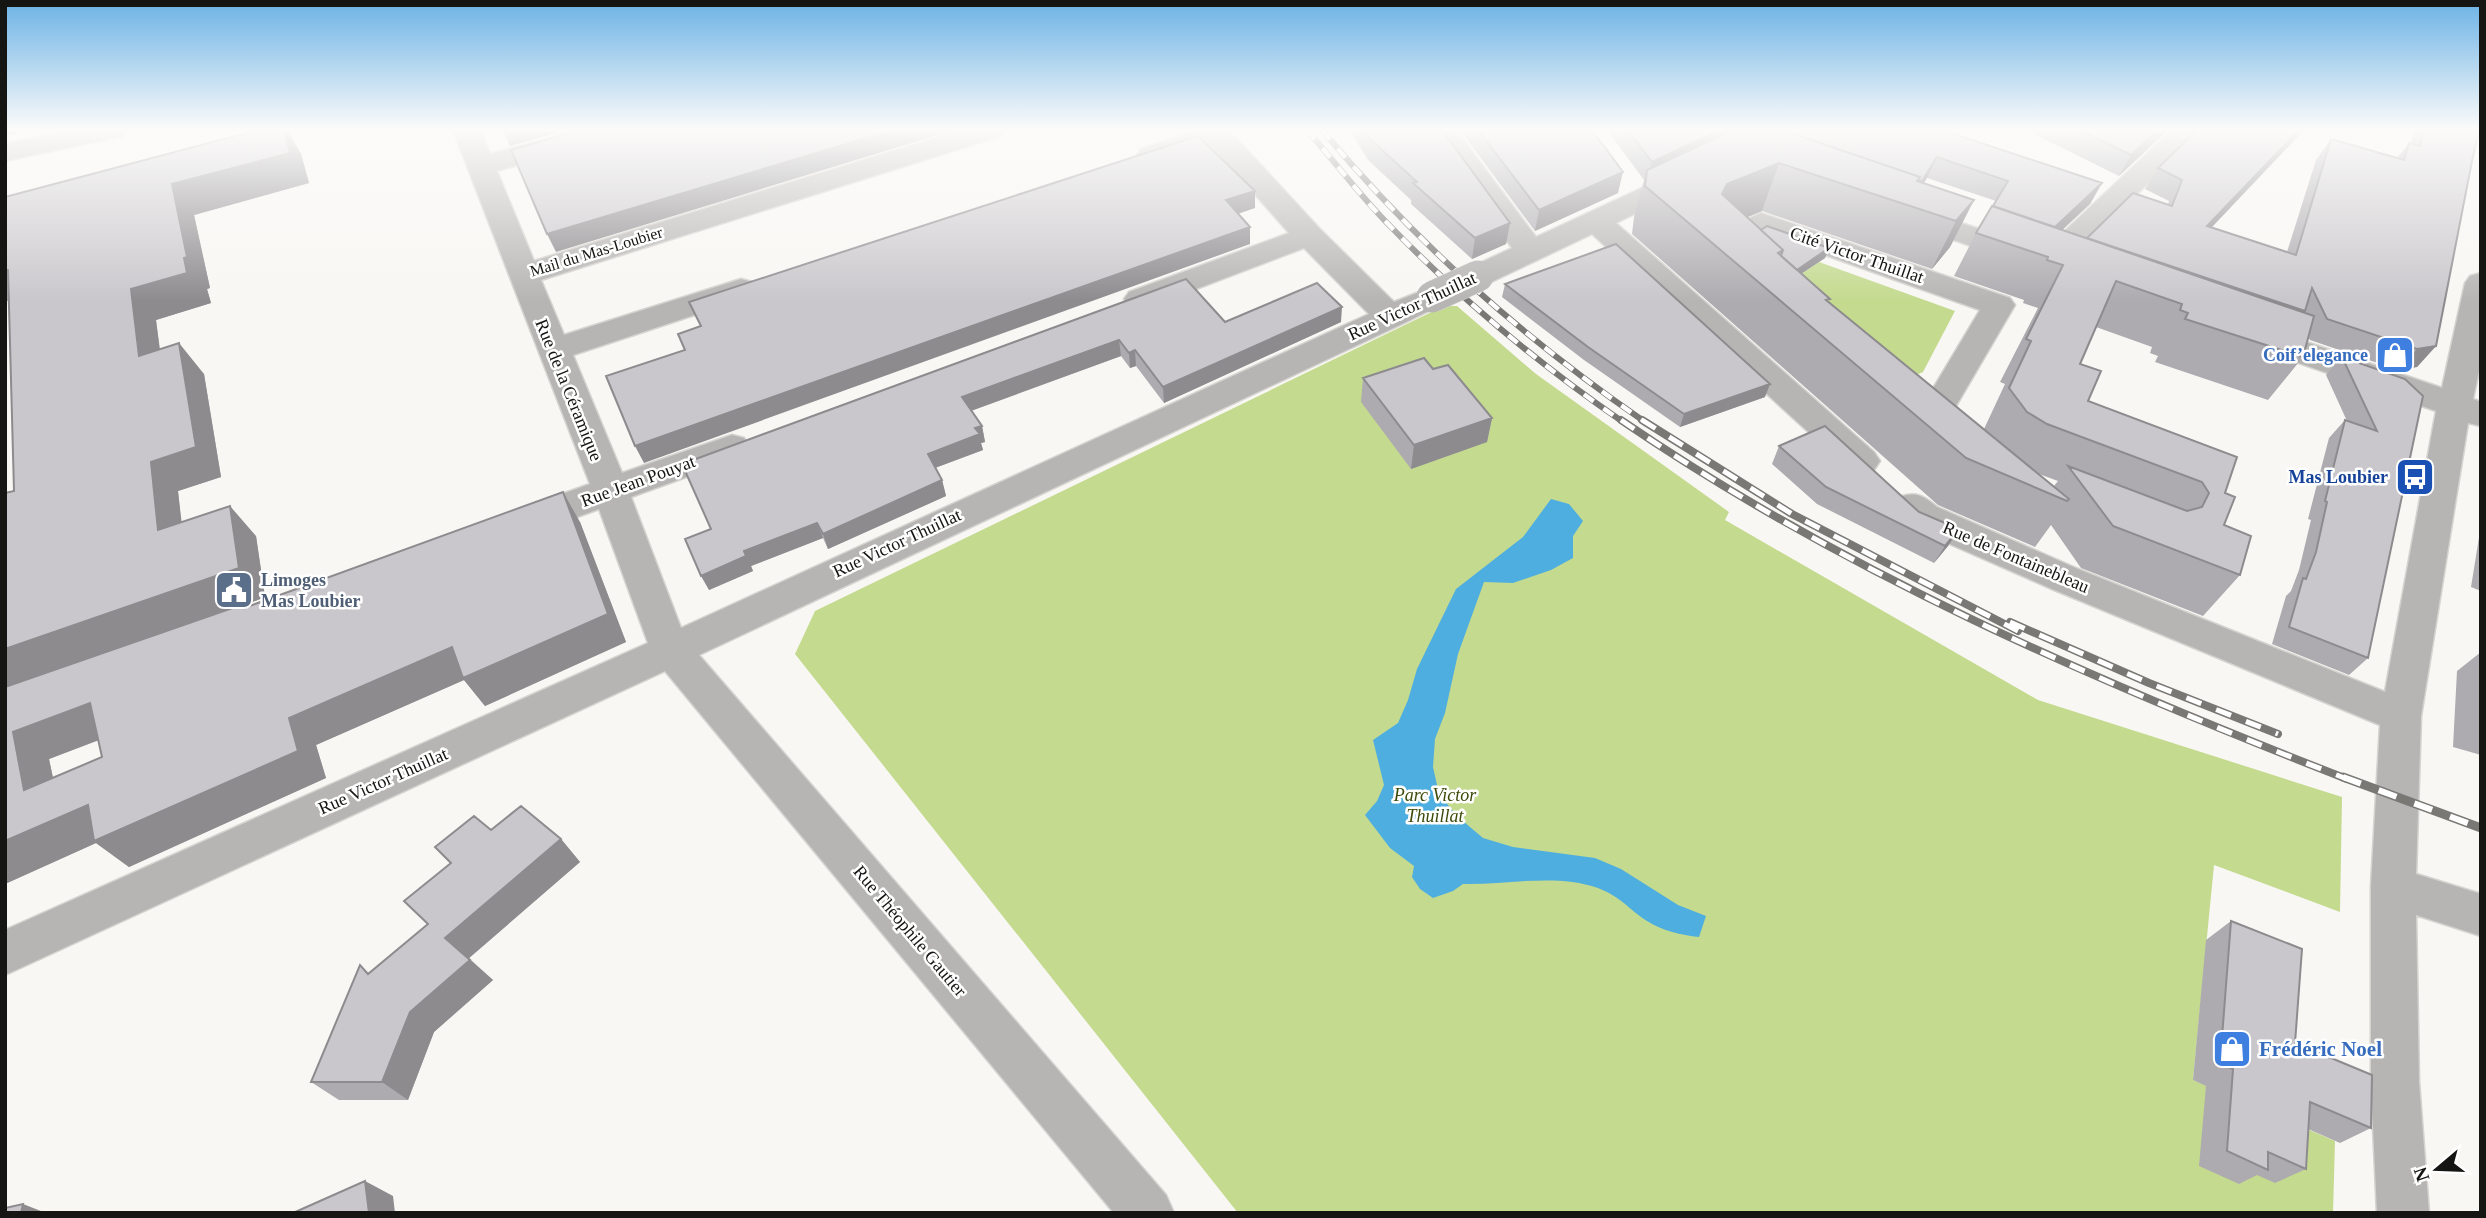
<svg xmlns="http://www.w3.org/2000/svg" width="2486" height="1218" viewBox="0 0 2486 1218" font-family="'Times New Roman',serif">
  <rect width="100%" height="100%" fill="#f9f7f3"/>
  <path fill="#c4da8f" d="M1819 262 1955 311 1923 372 1912 377 1792 280Z
    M1444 306H1457L1536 374 1729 512 1725 520 2038 700 2342 797 2340 912 2214 865 2193 1080 2335 1141 2333 1213H1238L795 654 815 611Z"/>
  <path fill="#4faee0" d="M1551 499 1569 504 1583 521 1573 536V558L1551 570 1513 583 1484 582 1458 654 1445 713 1435 739 1433 767 1439 794 1457 816 1483 838 1513 847 1595 858 1621 869 1678 905 1706 916 1699 937C1681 935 1663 931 1647 921 1628 909 1623 898 1598 888 1555 873 1508 885 1463 884L1453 891 1433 898 1420 889 1412 877 1414 866 1390 848 1365 815 1377 801 1384 785 1373 740 1398 723 1408 700 1417 669 1456 589 1523 537Z"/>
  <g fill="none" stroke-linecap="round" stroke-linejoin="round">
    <g stroke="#d5d3cf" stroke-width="3">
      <path id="minor" d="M72 130H127L123 136 5 161V144Z
        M453 130H481L490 154 578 130H624L620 136 497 171 534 261 961 130H1005L1001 136 541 280 564 335 741 279 752 282 757 289 752 296 573 355 622 473 732 435 744 438 749 447 744 456 631 497 681 628 1369 314 1304 248 1151 306 1140 309 1129 306 1124 299 1129 292 1289 233 1212 146 1151 164 1141 161 1137 155 1141 149 1199 130H1229L1320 229 1394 302 1432 287 1443 290 1448 297 1443 304 1402 324 699 655 1166 1195 1174 1213H1114L665 671 5 975V930L648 643 599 509 522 537 509 533 504 523 509 513 590 484Z
        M1427 130H1456L1536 237 1674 173 1684 170 1694 173 1698 179 1694 185 1616 223 1874 452 1880 461 1874 470 1862 474 1850 470 1592 234 1489 283 1478 286 1467 283 1462 276 1467 269 1512 248Z
        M2172 130H2202L2060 270 2049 273 2038 270 2034 263 2038 256Z
        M1909 206 2035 247 2039 254 2035 261 2024 264 1898 221 1894 215 1898 209Z
        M1761 213 2010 298 2015 305 1946 423 1954 428 1959 437 1954 446C1936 451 1920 444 1910 427L1980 310 1763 233 1744 243 1752 253 1748 260C1730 265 1719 256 1709 241L1713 234Z
        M2481 273V361L2473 399 2481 402V426L2468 423 2421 716 2416 874 2481 894V936L2416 915 2419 1082 2429 1213H2377L2371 1082V887L2380 725 2052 589 1911 527 1894 506 1899 497C1916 491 1924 496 1937 507L2078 569 2385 692 2436 411 2245 344 2240 336 2245 328 2256 325 2442 388 2465 283 2470 276Z"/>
    </g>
    <use href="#minor" fill="#b6b5b4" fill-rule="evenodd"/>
    <g stroke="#797875" stroke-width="6">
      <path id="rail-far2" d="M1307 130C1335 162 1361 197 1391 227 1461 299 1540 365 1623 422
        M1322 130C1419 246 1521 336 1645 422"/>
    </g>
    <g stroke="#797875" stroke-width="8">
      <path id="rail-far1" d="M1621 420C1845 573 2095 681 2347 779
        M1642 420 1792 514 2018 631
        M2010 622 2149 683 2278 734"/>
    </g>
    <g stroke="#797875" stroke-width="9">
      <path id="rail" d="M2343 777 2481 828"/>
    </g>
    <use href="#rail-far2" stroke="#fff" stroke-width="4.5" stroke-dasharray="12" stroke-linecap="butt"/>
    <use href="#rail-far1" stroke="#fff" stroke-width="5" stroke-dasharray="16" stroke-linecap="butt"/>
    <use href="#rail" stroke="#fff" stroke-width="6" stroke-dasharray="19" stroke-linecap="butt"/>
    <g stroke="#d5d3cf" stroke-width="32" stroke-linecap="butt">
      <path id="minor-bridge" d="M1432 297 1478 276"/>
    </g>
    <use href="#minor-bridge" stroke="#b6b5b4" stroke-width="31"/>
  </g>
  <path fill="#adabaf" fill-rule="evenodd" d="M258 130H287L301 154 309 183 194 215 210 288 207 289 211 303 156 320 160 349 204 374 221 477 178 491 181 522 256 536 265 597 245 605 247 607 580 522 626 642 485 706 464 680 316 745 326 778 129 867 96 843 5 884 14 491 9 301H5V197ZM98 740 102 757 53 778 49 759Z
    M1350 130H1442L1510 223 1506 244 1472 259 1411 204V200L1368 160Z
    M1460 130H1592L1618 193 1535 231Z
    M1607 130H1942L2102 183 2090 204 2062 230 2087 239 2133 193 2168 205 2169 201 2145 189 2158 168 2304 130 2212 227 2287 252 2316 160 2331 139 2397 158 2409 143H2411L2414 130H2479L2472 161 2436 346 2417 367 2398 370 2310 340 2308 337 2303 357 2268 400 2155 362 2158 356 2150 353 2152 347 2096 327 2080 364 2088 401 2225 493 2224 525 2240 575 2203 616 2081 568 2051 525 2035 547 1938 505 1632 234 1634 217 1644 180ZM1927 178 1996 201 1976 233 1954 276 2024 300 2023 303 2038 308 2000 382 2005 384 1984 429 1829 302 1801 274 1825 258 1829 248 1761 230 1747 217 1762 211 1932 269 1950 247 1974 200 1924 183ZM2039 474 2058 481 2054 486Z
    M2026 130H2168L2119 176Z
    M1186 279 1225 322H1341L1164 403 1136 366 1130 368 1121 356 971 411 982 426 985 442 981 443 983 450 935 468 942 480 946 496 828 549 823 538 751 566 753 571 709 590 711 529Z
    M1505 284 1765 397 1680 427 1584 360 1502 297Z
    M2342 357 2405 379 2368 658 2349 675 2272 644 2286 596 2291 591 2299 570 2311 520 2308 519 2329 438 2345 420 2347 421 2326 375Z
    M1433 369 1492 418 1487 442 1411 469 1361 402 1363 378Z
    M1779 446 1919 512 1959 529 1948 546 1934 563 1817 504 1772 464Z
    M2481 525V591L2471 587Z
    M2481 652V755L2453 747 2457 671Z
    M491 830 561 839 580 862 469 958 493 980 434 1032 408 1100H339L311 1082 369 973 428 924 451 863Z
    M2231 921 2295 1043 2371 1128 2340 1143 2308 1129 2306 1169 2275 1183 2257 1175 2239 1184 2199 1166 2206 1086 2193 1080 2206 940Z"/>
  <path fill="#8d8b8e" d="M5 130H31L5 136Z
    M284 130H287L301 154 309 183 194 215 210 288 207 289 211 303 156 320 164 386 139 356 131 289 172 184Z
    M503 130H567L510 146Z
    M893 130H954L556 252 547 234Z
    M1720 130H1758L1646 183 1652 162Z
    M2158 130H2168L2119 176 2131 155Z
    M2299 130H2304L2193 247 2207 226Z
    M1937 157 1927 178 1912 203 1922 181Z
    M1779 163 1762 211 1712 232 1706 241 1722 194 1727 184Z
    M1623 172 1618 193 1535 231 1539 210Z
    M2102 183 2090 204 2043 248 2055 227Z
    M1255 191V208L1226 218V200Z
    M1974 200 1950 247 1932 269 1956 221Z
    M1510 223 1506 244 1472 259 1475 238Z
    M1250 227V244L644 463 635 446Z
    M1829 248 1825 258 1790 281 1794 271Z
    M1342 307 1341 322 1164 403 1163 387Z
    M1119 340 1121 356 965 413 962 397Z
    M179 343 204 374 221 477 178 491 186 560 158 530 151 462Z
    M2436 346 2417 367 2398 370 2417 349Z
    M1135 350 1136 366 1130 368 1129 353Z
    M1770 384 1765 397 1680 427 1684 414Z
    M1492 418 1487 442 1411 469 1414 445Z
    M982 426 985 442 981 443 983 450 932 469 928 454 975 428Z
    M942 480 946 496 828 549 823 534Z
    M563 492 580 522 626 642 485 706 464 680 316 745 326 778 129 867 96 843 5 884V841L289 718Z
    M230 506 256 536 265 597 245 605 271 632 5 689V649Z
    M817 523 823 538 751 566 753 571 709 590 701 576 744 551Z
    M1959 529 1948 546 1934 563 1945 546Z
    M90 703 123 731 49 759 61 816 24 790 13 732Z
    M561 839 580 862 468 959 445 938Z
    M470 960 493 980 434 1032 408 1100 382 1082 410 1012Z
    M365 1181 393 1196 395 1213H369Z
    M23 1204 46 1213H21Z"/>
  <path fill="#c9c7cb" stroke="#8d8b8e" stroke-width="2" fill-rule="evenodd" d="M258 130H284L290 153 172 184 187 257 184 258 187 273 131 289 139 356 179 343 196 447 151 462 158 530 230 506 239 568 5 649V493L14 491 8 270H5V197Z
    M581 130H893L547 234 511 150Z
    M1364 130H1442L1510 223 1475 238 1413 183 1417 182 1370 139Z
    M1478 130H1592L1623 172 1539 210Z
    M1628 130H1720L1652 162Z
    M1733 130H1782L1920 177 1917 181 1974 200 1956 221 1779 163 1727 184 1722 194 1783 250 1778 253 1830 299 1826 300 2069 499 2067 501 1966 458 1645 186 1647 170Z
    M1782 130H1942L2102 183 2055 227 1993 206 2008 181 1937 157 1922 181 1918 180 1920 177Z
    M2080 130H2158L2131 155Z
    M2197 130H2299L2207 226 2296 255 2331 139 2404 160 2409 143 2420 146 2424 130H2479L2472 161 2436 346 2417 349 2327 319 2312 288 2305 311 2087 238 2133 193 2172 206 2182 180 2158 168Z
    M1198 136 1255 191 1226 200 1250 227 635 446 606 376 685 350 678 334 701 326 689 302Z
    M1992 206 2314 316 2303 357 2185 319 2188 313 2180 310 2182 304 2116 281 2080 364 2101 371 2088 401 2237 457 2225 493 2235 497 2224 525 2251 536 2240 575 2113 526 2068 466 2187 511 2202 507 2209 493 2202 482 2047 424 2027 412 2009 388 2031 341 2026 339 2063 265 2047 260 2048 257 1976 233Z
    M1767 226 1829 248 1797 270 1781 256 1783 250 1761 230Z
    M1616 244 1770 384 1684 414 1588 347 1505 284Z
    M1186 279 1225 322 1317 283 1342 307 1163 387 1135 350 1129 353 1119 340 962 397 982 426 975 428 980 434 928 454 942 480 823 534 817 523 744 551 746 556 701 576 685 539 711 529 682 464Z
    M2342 357 2405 379 2423 396 2368 658 2289 627 2303 578 2306 579 2316 552 2327 502 2325 501 2345 420 2377 431Z
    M1424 358 1433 369 1448 365 1492 418 1414 445 1363 378Z
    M1825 426 1919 512 1959 529 1945 546 1826 487 1779 446Z
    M563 492 608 614 463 678 452 647 289 718 298 751 94 841 88 805 5 841V687L244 604V608ZM90 703 102 757 24 790 13 732Z
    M521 806 561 839 445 938 470 960 410 1012 382 1082H311L360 965 368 974 428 924 404 901 451 863 435 847 474 816 491 830Z
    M2231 921 2302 949 2295 1043 2372 1075 2371 1128 2310 1102 2306 1169 2268 1152V1170L2227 1151 2233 1069 2220 1063Z
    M365 1181 369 1213H293Z
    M23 1204 21 1213H5V1208Z"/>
  <linearGradient id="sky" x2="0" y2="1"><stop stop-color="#6bb2e5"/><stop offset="0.43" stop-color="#fcfbfa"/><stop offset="1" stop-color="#fcfbfa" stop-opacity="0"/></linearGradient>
  <rect width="2486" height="301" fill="url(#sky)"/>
  <defs>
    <g id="shop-square" transform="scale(2.0125)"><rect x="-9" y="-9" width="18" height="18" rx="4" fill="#3f7fe0" stroke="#fff"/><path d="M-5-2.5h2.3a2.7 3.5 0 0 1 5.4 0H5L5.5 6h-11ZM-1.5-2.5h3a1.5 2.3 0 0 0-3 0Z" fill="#fff"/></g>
    <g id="bus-square" transform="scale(2.0125)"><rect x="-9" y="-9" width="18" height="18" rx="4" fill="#1a4fb4" stroke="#fff"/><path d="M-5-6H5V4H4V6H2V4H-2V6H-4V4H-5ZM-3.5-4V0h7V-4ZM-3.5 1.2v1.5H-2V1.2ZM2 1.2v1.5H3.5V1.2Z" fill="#fff"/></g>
    <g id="civic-square" transform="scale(2.0125)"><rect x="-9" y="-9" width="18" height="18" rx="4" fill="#5c6f8a" stroke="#fff"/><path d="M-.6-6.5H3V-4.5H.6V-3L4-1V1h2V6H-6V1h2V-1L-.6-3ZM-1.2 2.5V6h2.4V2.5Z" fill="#fff"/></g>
  </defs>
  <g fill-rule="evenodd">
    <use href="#shop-square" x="2395" y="355"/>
    <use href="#bus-square" x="2415" y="477"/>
    <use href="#civic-square" x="234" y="590"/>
    <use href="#shop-square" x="2232" y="1049"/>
  </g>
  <g text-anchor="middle" stroke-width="5" stroke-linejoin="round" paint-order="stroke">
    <g font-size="16" fill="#151513" stroke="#fff">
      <text transform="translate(596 251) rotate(-17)" y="6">Mail du Mas-Loubier</text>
    </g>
    <g font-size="18" fill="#151513" stroke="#fff">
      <text transform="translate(1857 255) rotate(19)" y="6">Cité Victor Thuillat</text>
      <text transform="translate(1412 306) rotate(-25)" y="6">Rue Victor Thuillat</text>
      <text transform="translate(569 390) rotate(68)" y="6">Rue de la Céramique</text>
      <text transform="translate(638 481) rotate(-20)" y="6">Rue Jean Pouyat</text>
      <text transform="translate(897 543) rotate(-25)" y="6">Rue Victor Thuillat</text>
      <text transform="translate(2016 557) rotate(23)" y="6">Rue de Fontainebleau</text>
      <text transform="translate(383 781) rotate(-24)" y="6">Rue Victor Thuillat</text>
      <text transform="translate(910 931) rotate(50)" y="6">Rue Théophile Gautier</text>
    </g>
    <g font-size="18" font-weight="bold" fill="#366cbe" stroke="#fff" text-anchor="end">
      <text x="2368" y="361">Coif’elegance</text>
    </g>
    <g font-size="18" font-weight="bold" fill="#164399" stroke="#fff" text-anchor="end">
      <text x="2388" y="483">Mas Loubier</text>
    </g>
    <g font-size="18" font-weight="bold" fill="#4e5e75" stroke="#fff" text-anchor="start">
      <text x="261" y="586">Limoges<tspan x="261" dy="21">Mas Loubier</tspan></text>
    </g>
    <g font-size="18" font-style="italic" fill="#3c4a09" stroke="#fff">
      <text x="1435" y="801">Parc Victor<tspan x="1435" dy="21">Thuillat</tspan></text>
    </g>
    <g font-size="21" font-weight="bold" fill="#366cbe" stroke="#fff" text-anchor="start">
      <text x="2259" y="1056">Frédéric Noel</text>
    </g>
  </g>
  <rect width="2486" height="1218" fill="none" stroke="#151513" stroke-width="14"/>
  <g transform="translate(2437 1169) rotate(251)" stroke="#ffffff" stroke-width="5" paint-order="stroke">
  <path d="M0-5L12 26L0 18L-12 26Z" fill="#151513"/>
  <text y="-10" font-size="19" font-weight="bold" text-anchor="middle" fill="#151513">N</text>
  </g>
</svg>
